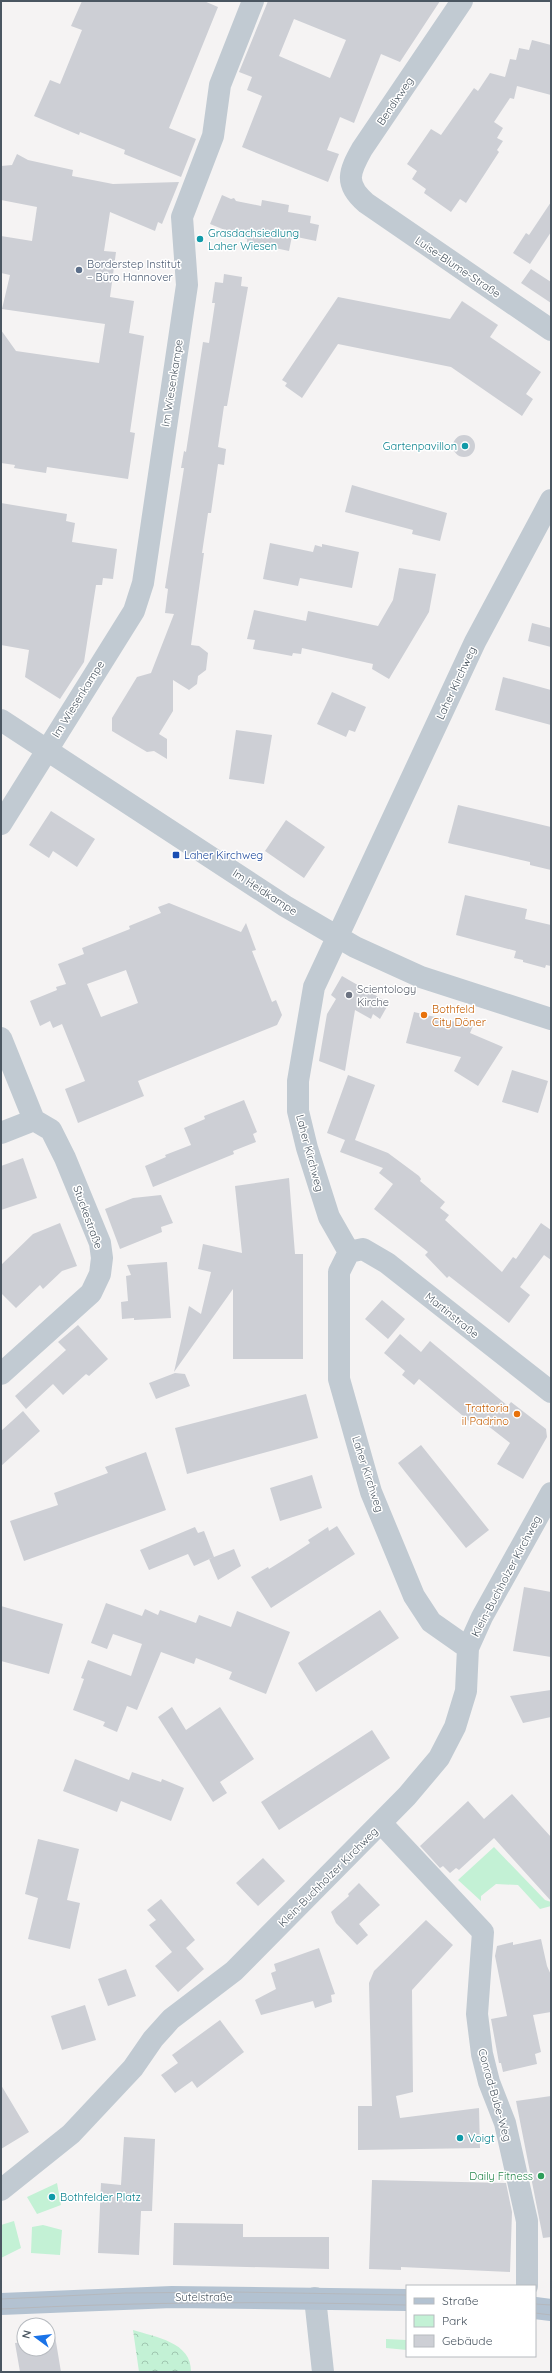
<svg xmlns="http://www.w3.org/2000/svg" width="552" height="2373" viewBox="0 0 552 2373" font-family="Quicksand,sans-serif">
  <defs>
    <pattern id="park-crowns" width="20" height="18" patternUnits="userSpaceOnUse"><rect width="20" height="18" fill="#c3f1d5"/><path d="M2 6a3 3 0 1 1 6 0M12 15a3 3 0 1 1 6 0" fill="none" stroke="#a0c6b0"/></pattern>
  </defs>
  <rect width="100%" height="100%" fill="#f5f3f3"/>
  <path fill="#c3f1d5" d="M494 1847 545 1900 551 1902V1906L540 1909 518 1885 496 1884 481 1896V1901L458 1880Z
    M57 2183 61 2205 37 2214 27 2197Z
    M14 2221 21 2248 1 2258V2225Z
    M43 2225 62 2230 60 2255 31 2253 32 2227Z
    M386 2339 407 2340V2350L386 2348Z"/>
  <path fill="url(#park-crowns)" d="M133 2330C155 2337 192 2342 191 2372H139Z"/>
  <path fill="#cdcfd5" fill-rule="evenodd" d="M82 1H204L218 7 169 128 196 139 181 177 124 154 125 150 80 132 79 135 34 116 50 80 60 84 82 30 71 26Z
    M268 1H440L400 62 381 54 354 123 340 117 327 150 339 154 328 182 242 147 262 96 247 90 252 77 239 72ZM294 19 346 40 330 78 279 56Z
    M532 40 551 45V95L517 86 514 99 510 98 494 122 503 128 497 138 503 141 497 150 499 152 466 203 460 199 451 212 424 193 426 189 412 179 417 171 407 164 431 129 441 135 474 88 478 91 490 73 505 77 510 59 516 60 519 48 529 50Z
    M17 154 28 160 73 170 72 176 113 184 179 182 162 224 158 222 155 231 110 212 104 251 116 252 110 297 134 301 129 333 144 336 130 432 135 433 128 479 47 467 46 473 14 468 15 465 1 463V330L16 351 99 363 105 324 2 309 10 275 1 273V236L32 241 37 207 1 200V166L12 165Z
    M222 195 231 199 234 198 236 201 261 206 262 200 289 205 288 212 311 216 310 223 319 225 316 241 292 236 289 251 247 242V239L210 224Z
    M551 202V232L530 264 513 253 526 233 529 235Z
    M531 269 551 282V303L521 283Z
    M224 274 242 277 241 286 248 287 227 406H224L218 447 226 449 224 465 218 464 211 513H208L202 553H204L191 645 199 646 208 653 206 670 198 676 197 684 189 690 173 680V711L159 734 167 739V759L154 751 147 752 112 731V718L137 677 151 673 174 614 165 613 168 589 165 588 184 468H181L184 451 186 452 203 342 209 343 215 303H212L215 282 223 283Z
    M338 297 450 319 462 301 498 325 490 337 541 372 526 394 533 399 522 416 451 367 338 344 302 398 285 386 287 383 282 380Z
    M453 446a11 11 0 1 1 22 0a11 11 0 1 1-22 0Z
    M352 485 447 513 440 541 412 534 413 530 345 512Z
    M1 503 67 514 66 521 75 523 72 542 117 549 113 579 103 578 102 585H96L84 662 60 699 25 677 29 650 1 645Z
    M270 543 313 552 315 545 322 547V544L359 552 352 588 300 578 298 586 263 579Z
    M399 568 436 574 429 612 389 679 372 669 373 664 302 648 301 654 293 653 292 656 276 653 253 649 255 640 247 639 254 610 306 621 308 611 378 626 393 600Z
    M532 623 551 628V647L528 641Z
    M503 677 551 690V725L495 710Z
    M332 692 366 707 355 732 349 730 346 737 317 724Z
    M236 730 272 735 264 784 229 779Z
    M458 805 551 827V870L530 865V862L448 843Z
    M51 811 95 839 77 867 53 851 49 858 29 845Z
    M286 820 325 847 304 878 265 851Z
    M465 895 527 909 525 919 551 925V966L546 965 545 968 523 962V960L514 958 516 951 456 935Z
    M169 903 241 932 246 923 256 950 252 951 272 1002 276 1000 282 1015 277 1025 138 1081 144 1096 78 1123 65 1089 85 1081 62 1024 53 1028 50 1021 40 1026 30 1001 57 990 56 987 66 984 58 964 84 954 82 948 130 929 129 926 161 913 158 907ZM126 970 138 1003 101 1017 87 984Z
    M342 976 389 1003 380 1019 373 1014 371 1019 355 1010 345 1071 319 1061 327 1014 336 999 331 995Z
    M414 1012 473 1026 470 1033 503 1047 478 1086 454 1071 461 1057 406 1043Z
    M512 1070 548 1081 538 1113 502 1102Z
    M348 1075 375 1085 355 1140 388 1153 419 1176 421 1179 420 1181 445 1202 440 1208 449 1215 445 1220 502 1272 513 1257 516 1259 541 1223 551 1230V1260L544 1255 520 1287 530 1295 509 1323 449 1276 447 1278 425 1255 428 1252 374 1209 393 1184 379 1173 383 1168 340 1152 345 1140 327 1133Z
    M244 1100 257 1132 253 1134 256 1142 233 1151 234 1154 153 1187 145 1166 166 1157 165 1155 191 1145 184 1128 205 1119 204 1116Z
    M23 1158 37 1198 1 1210V1166Z
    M289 1178 295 1254H303V1359H233V1289L174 1372 189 1306 201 1314 211 1272 198 1269 203 1244 242 1253 235 1186Z
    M161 1195 173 1223 161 1227 162 1232 120 1249 105 1209 133 1198Z
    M60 1223 77 1266 62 1271 43 1289 40 1285 16 1308 1 1293V1265L33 1234Z
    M167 1262 171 1318 134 1320V1318L122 1319 121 1302 128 1301 126 1276 131 1275 127 1265Z
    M382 1300 405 1319 388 1339 365 1319Z
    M78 1325 108 1359 89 1376 86 1374 63 1395 53 1384 26 1409 15 1396 66 1350 58 1342Z
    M400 1334 421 1352 430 1341 508 1406 511 1402 546 1429 547 1437 523 1479 497 1464 510 1443 474 1415 469 1421 419 1379 414 1385 402 1375 405 1371 384 1353Z
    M175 1373 185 1374 190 1386 156 1399 149 1383Z
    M306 1394 318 1438 187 1474 175 1428Z
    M23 1411 40 1431 1 1466V1431Z
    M421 1445 489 1530 466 1548 398 1463Z
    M146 1452 166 1510 24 1561 10 1521 58 1505 54 1493 108 1473 105 1467Z
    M312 1475 322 1508 280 1521 270 1488Z
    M337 1526 355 1554 271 1608 251 1577 268 1567 269 1569 290 1556 310 1543 308 1540 328 1527 329 1531Z
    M195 1527 198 1533 204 1531 214 1557 194 1566 188 1554 149 1570 140 1550Z
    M234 1549 241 1566 218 1580 209 1559Z
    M524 1587 551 1592V1657L513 1651Z
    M106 1603 142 1616 145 1609 158 1615 160 1610 196 1623 199 1615 231 1627 237 1611 290 1632 266 1694 229 1679 232 1672 196 1658 194 1664 161 1652 137 1710 127 1706 117 1732 103 1726 105 1722 73 1710 84 1679 81 1678 88 1660 131 1676 142 1644 113 1634 107 1649 91 1643Z
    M1 1606 63 1624 49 1674 1 1661Z
    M380 1610 399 1638 316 1692 298 1663Z
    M551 1690V1717L523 1723 510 1696Z
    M172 1707 186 1730 220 1707 254 1759 220 1782 227 1793 213 1802 158 1717Z
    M372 1730 390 1758 279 1830 261 1802Z
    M75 1759 129 1780 132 1772 161 1782 162 1779 184 1788 171 1821 121 1801 117 1812 63 1791Z
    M512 1794 551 1837V1901L494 1838 459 1870 456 1868 450 1873 443 1866 440 1868 420 1846 468 1801 484 1819Z
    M38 1839 79 1849 67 1900 80 1903 70 1949 28 1939 38 1898 25 1894Z
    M263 1858 285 1881 258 1906 236 1883Z
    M359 1883 380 1905 359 1924 368 1935 357 1945 336 1923 331 1912 349 1896 348 1894Z
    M161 1899 195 1940 186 1948 204 1969 178 1992 155 1966 172 1952 149 1925 156 1920 147 1910Z
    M426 1920 453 1945 412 1990 413 2092 396 2096 400 2118 479 2108 480 2148 358 2150V2106H372L369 1983 374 1971Z
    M541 1939 547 1966 551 1975V2012L533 2015 541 2052 535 2054 537 2064 503 2072 501 2063H499L491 2019 507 2016 495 1956 497 1946 513 1942V1945Z
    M319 1948 335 1994 331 1995 332 2002 315 2008 313 2001 261 2015 255 2000 276 1989 271 1973 276 1971 274 1964Z
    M126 1969 136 1996 108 2006 98 1979Z
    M85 2005 96 2040 62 2050 51 2016Z
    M220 2020 244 2052 197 2088 192 2081 175 2093 161 2075 178 2063 172 2055Z
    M1 2085 29 2132 1 2149Z
    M551 2096V2237L543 2238 516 2101Z
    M124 2137 155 2139 152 2211H141L139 2255 98 2253 101 2183 121 2185Z
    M372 2180 506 2183 512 2212 510 2272 401 2267V2270L369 2269Z
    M174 2223 243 2224V2237H329V2269L173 2265Z
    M55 2336 61 2372H20L15 2343 24 2342V2349H48V2338Z"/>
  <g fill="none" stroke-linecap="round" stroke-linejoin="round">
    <path stroke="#c1cad2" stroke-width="22" d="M462 1 362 149C349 172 344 184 366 203L551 330
      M1 720 285 906 355 947 421 977 551 1019
      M1 824 134 611 143 583 187 285 182 217 213 136 220 85 253 1
      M1 1038 34 1120 51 1130 65 1158 100 1243 102 1258 100 1274 91 1293 1 1374
      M1 1133 34 1120
      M349 1252 329 1217 307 1148 298 1111V1081L314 987 475 642 551 500
      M349 1252 339 1272V1379L371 1492 414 1596 431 1622 468 1648
      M349 1252 363 1249 387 1263 551 1392
      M381 1823 483 1932 477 2014 482 2054 489 2082 505 2123 527 2221V2286
      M1 2190 71 2134 133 2068 153 2039 171 2019 234 1971 407 1796 439 1758 455 1727 466 1691 468 1648 482 1617 551 1493
      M315 2298 323 2372"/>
    <path stroke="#b3c2d1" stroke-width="22" d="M1 2304 172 2297 407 2300
      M535 2308 551 2310"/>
    <path stroke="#b5b8bd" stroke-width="1" d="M1 2299 125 2293 234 2292 407 2295
      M535 2304 551 2305
      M1 2309C137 2302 271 2301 407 2305
      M535 2313 551 2315"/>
  </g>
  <g fill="#0f9aa8" stroke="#fff" stroke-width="1.5">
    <circle cx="200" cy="239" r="4"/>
    <circle cx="465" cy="446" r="4"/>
    <circle cx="460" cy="2138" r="4"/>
    <circle cx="52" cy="2197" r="4"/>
  </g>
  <circle fill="#5c6f8a" stroke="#fff" stroke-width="1.5" cx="79" cy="270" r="4"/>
  <rect fill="#1a4fb4" stroke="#fff" stroke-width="1.5" x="172" y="851" width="8" height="8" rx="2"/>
  <circle fill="#6b7280" stroke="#fff" stroke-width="1.5" cx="349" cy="995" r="4"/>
  <g fill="#e8710a" stroke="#fff" stroke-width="1.5">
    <circle cx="424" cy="1015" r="4"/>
    <circle cx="517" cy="1414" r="4"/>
  </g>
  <circle fill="#2e9e5b" stroke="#fff" stroke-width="1.5" cx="541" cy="2176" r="4"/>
  <g text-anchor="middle" stroke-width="3" stroke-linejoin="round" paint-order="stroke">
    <g font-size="11" fill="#4a5661" stroke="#fff">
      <text transform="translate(395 101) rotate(-56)" y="4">Bendixweg</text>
      <text transform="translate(458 267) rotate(34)" y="4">Luise-Blume-Straße</text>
      <text transform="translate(172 383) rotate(-81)" y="4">Im Wiesenkampe</text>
      <text transform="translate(456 683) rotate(-65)" y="4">Laher Kirchweg</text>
      <text transform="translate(78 699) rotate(-58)" y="4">Im Wiesenkampe</text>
      <text transform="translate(265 892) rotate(33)" y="4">Im Heidkampe</text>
      <text transform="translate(310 1153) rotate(75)" y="4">Laher Kirchweg</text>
      <text transform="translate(88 1217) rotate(70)" y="4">Stuckestraße</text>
      <text transform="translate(452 1315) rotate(39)" y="4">Martinstraße</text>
      <text transform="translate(368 1474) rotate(72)" y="4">Laher Kirchweg</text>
      <text transform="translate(506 1576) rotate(-62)" y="4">Klein-Buchholzer Kirchweg</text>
      <text transform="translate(328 1877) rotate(-45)" y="4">Klein-Buchholzer Kirchweg</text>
      <text transform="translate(495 2095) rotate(74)" y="4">Conrad-Bube-Weg</text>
      <text x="204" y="2301">Sutelstraße</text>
    </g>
    <g font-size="11" fill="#0d838f" stroke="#fff" text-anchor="start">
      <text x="208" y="237">Grasdachsiedlung<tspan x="208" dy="13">Laher Wiesen</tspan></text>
      <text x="457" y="450" text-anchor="end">Gartenpavillon</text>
      <text x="468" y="2142">Voigt</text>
      <text x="60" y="2201">Bothfelder Platz</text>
    </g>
    <g font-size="11" fill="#4e5e75" stroke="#fff" text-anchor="start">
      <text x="87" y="268">Borderstep Institut<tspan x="87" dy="13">– Büro Hannover</tspan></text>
    </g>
    <g font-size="11" fill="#164399" stroke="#fff" text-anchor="start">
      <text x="184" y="859">Laher Kirchweg</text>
    </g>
    <g font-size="11" fill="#5b616d" stroke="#fff" text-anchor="start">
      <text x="357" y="993">Scientology<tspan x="357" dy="13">Kirche</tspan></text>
    </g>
    <g font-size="11" fill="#c56008" stroke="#fff" text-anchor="start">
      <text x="432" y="1013">Bothfeld<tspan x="432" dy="13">City Döner</tspan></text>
      <text x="509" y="1412" text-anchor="end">Trattoria<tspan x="509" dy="13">il Padrino</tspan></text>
    </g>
    <g font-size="11" fill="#27864d" stroke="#fff" text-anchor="end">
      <text x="533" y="2180">Daily Fitness</text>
    </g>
  </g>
  <rect width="552" height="2373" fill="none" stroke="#4a5661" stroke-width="4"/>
  <rect x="406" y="2285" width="130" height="72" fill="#ffffff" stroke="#b7bbc0"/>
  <rect x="414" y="2298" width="20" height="6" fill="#b3c2d1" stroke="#b7bbc0"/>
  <text x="442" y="2305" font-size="12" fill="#4a5661">Straße</text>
  <rect x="414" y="2315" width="20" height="12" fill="#c3f1d5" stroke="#b7bbc0"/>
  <text x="442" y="2325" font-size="12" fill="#4a5661">Park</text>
  <rect x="414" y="2335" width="20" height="12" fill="#cdcfd5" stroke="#b7bbc0"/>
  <text x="442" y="2345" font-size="12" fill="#4a5661">Gebäude</text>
  <g transform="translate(36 2337) rotate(285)"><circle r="19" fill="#ffffff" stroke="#b7bbc0"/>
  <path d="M0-3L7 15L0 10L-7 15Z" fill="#1a73e8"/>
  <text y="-6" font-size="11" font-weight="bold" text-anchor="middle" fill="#4a5661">N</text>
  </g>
</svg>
